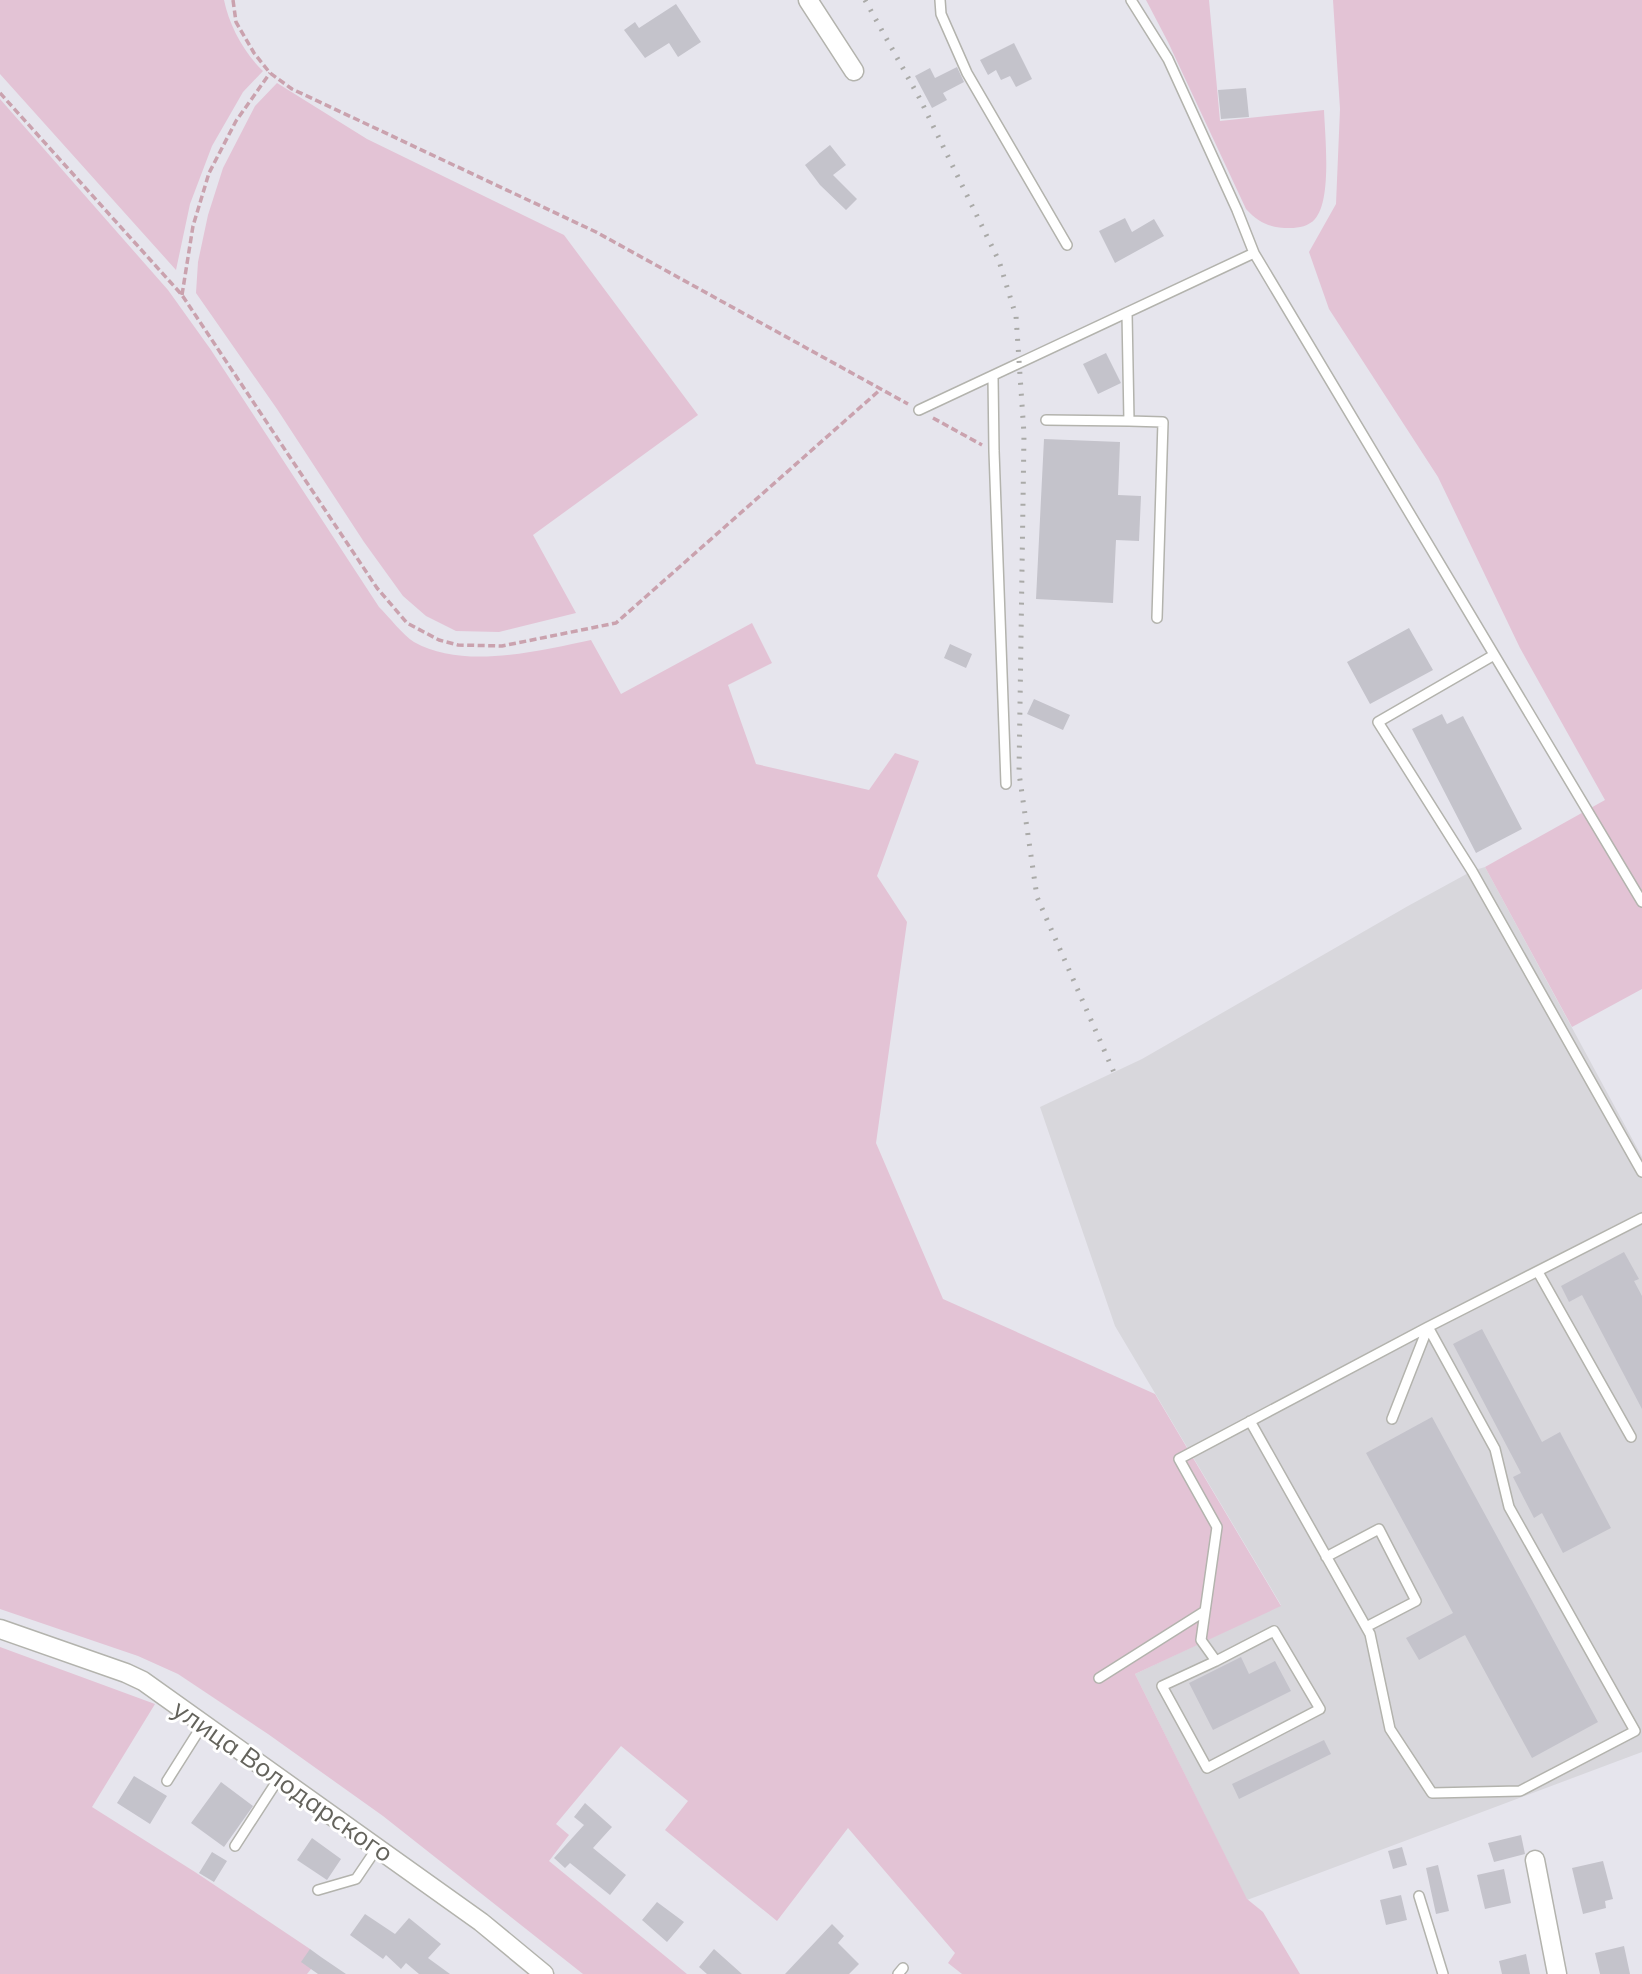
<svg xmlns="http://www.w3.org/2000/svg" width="1642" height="1974" viewBox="0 0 1642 1974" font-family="Mulish,sans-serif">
  <rect width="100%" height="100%" fill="#e6e5ed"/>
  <path fill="#d8d7dc" d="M1485 867 1642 1157V1752L1247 1900 1135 1674 1281 1605 1115 1326 1040 1107 1142 1059 1408 906 1472 871Z"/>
  <path fill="#e3c3d5" d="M0 0H224C229 25 244 53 263 71L243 92 212 146 190 204 176 270 0 74Z
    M1146 0H1209L1220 121 1324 110C1325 136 1332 200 1315 219 1309 226 1299 228 1290 228 1270 228 1259 223 1246 209L1168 42Z
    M1333 0H1642V989L1572 1027 1485 867 1605 800 1520 648 1438 477 1329 309 1309 252 1336 204 1340 109Z
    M277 83 367 139 564 235 698 415 533 535 576 613 499 632 456 631 426 616 403 596 364 542 277 409 196 293 198 262 208 215 223 168 255 106Z
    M0 99 168 290 211 350 379 607C389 617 403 635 414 642 463 670 539 651 591 640L621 694 752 623 772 663 728 685 756 764 869 790 895 753 919 761 877 876 907 922 876 1143 943 1299 1155 1394 1281 1606 1135 1674 1247 1899 1263 1912 1300 1974H962L948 1963 955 1953 848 1828 777 1921 665 1830 688 1801 621 1746 556 1824 569 1835 549 1861 687 1974H583L383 1816 268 1734 178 1674 138 1656 0 1609Z
    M0 1647 155 1704 92 1807 195 1872 310 1949 311 1969 307 1974H0Z"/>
  <path fill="#c4c3cb" d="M676 4 701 42 678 57 669 43 645 58 624 30 635 22 639 28Z
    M1014 43 1032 79 1016 87 1010 76 1001 80 996 70 988 75 980 60Z
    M957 67 964 82 943 93 947 100 932 108 915 76 930 68 935 78Z
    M1246 88 1249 117 1221 119 1218 90Z
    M830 145 846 165 833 175 857 199 846 210 820 185 805 165Z
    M1125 218 1132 232 1154 219 1164 236 1115 263 1099 231Z
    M1106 353 1121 383 1098 394 1083 364Z
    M1044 439 1120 442 1118 495 1141 496 1139 541 1116 540 1113 603 1036 599Z
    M1409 628 1433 670 1370 704 1347 662Z
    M950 644 972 654 966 668 944 658Z
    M1034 699 1070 715 1063 730 1027 714Z
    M1442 714 1447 724 1463 716 1522 829 1476 853 1412 729Z
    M1624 1252 1639 1279 1634 1281 1642 1296V1409L1582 1295 1569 1302 1561 1286Z
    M1482 1329 1542 1442 1560 1432 1611 1528 1563 1553 1542 1513 1534 1518 1513 1477 1521 1473 1453 1344Z
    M1432 1417 1598 1722 1532 1758 1465 1635 1419 1660 1406 1638 1453 1613 1366 1453Z
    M1241 1657 1249 1674 1275 1661 1291 1691 1213 1730 1189 1683Z
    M1324 1740 1331 1754 1239 1799 1232 1784Z
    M134 1776 167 1796 150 1824 117 1803Z
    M221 1782 253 1806 224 1847 191 1823Z
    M585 1803 612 1827 593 1848 626 1875 610 1895 570 1863 565 1868 554 1858 584 1825 574 1817Z
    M1521 1835 1525 1854 1494 1862 1488 1843Z
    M312 1838 341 1859 327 1880 297 1860Z
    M1402 1847 1407 1865 1393 1869 1388 1851Z
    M212 1852 227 1861 214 1882 199 1873Z
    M1603 1861 1613 1899 1605 1901 1606 1908 1583 1914 1572 1868Z
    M1438 1865 1449 1911 1436 1914 1426 1868Z
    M1504 1869 1511 1903 1485 1909 1477 1875Z
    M1401 1895 1407 1920 1386 1925 1380 1900Z
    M657 1902 684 1922 667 1942 642 1920Z
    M365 1914 395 1934 409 1918 441 1944 428 1958 450 1974H419L406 1963 401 1969 386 1955 383 1959 350 1935Z
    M832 1924 844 1936 838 1943 859 1964 849 1974H785Z
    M1624 1946 1630 1974H1600L1595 1953Z
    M310 1949 321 1957 346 1974H318L301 1962Z
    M714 1949 742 1974H707L699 1967Z
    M1526 1954 1530 1974H1502L1499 1961Z"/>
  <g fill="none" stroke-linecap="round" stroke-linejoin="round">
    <g stroke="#b3b3ad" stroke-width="12">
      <path id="lane" d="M940 0 941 14 967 73 1067 245
        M1254 253 1642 902
        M993 377 994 451 1006 784
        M919 410 1254 253 1237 210 1168 59 1131 0
        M1046 420 1129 421 1127 313
        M1129 421 1163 422 1157 618
        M1494 655 1378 722 1472 871 1642 1172
        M1538 1272 1631 1437
        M1392 1419 1428 1327
        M1250 1421 1370 1634 1390 1729 1432 1793 1520 1791 1635 1731 1509 1507 1495 1449 1428 1327 1642 1218
        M1326 1557 1379 1529 1416 1601 1366 1627
        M1216 1661 1274 1631 1320 1709 1207 1768 1162 1686 1216 1661 1201 1640 1217 1527 1179 1459 1428 1327
        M1099 1678 1205 1611
        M167 1781 203 1724
        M235 1846 279 1778
        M318 1890 356 1879 377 1848
        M1419 1896 1443 1974
        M898 1974 903 1968"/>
    </g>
    <g stroke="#b3b3ad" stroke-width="21">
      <path id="street" d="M808 0 854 71
        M0 1629 126 1673 143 1681 481 1922 544 1974
        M1535 1860 1557 1974"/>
    </g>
    <path stroke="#caa2ae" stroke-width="3.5" stroke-dasharray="7 3.5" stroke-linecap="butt" d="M233 0 236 22 254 53 270 73 292 89 596 232 908 404
      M0 93 182 295 377 588 407 623 439 640 458 645 502 646 616 623 881 389
      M182 295 193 226 209 173 236 121 270 73
      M933 418 982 445"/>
    <use href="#lane" stroke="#fff" stroke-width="9"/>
    <use href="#street" stroke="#fff" stroke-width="18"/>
    <path stroke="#aaaaa8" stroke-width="5" stroke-dasharray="2 9" stroke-linecap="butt" d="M865 0 920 99 999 261 1016 316 1024 434 1019 773 1037 897 1116 1077"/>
  </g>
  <g text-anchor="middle" stroke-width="6" stroke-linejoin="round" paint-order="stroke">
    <g font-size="26" fill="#64635c" stroke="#fff">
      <text transform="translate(283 1781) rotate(35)" y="9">улица Володарского</text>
    </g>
  </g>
</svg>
